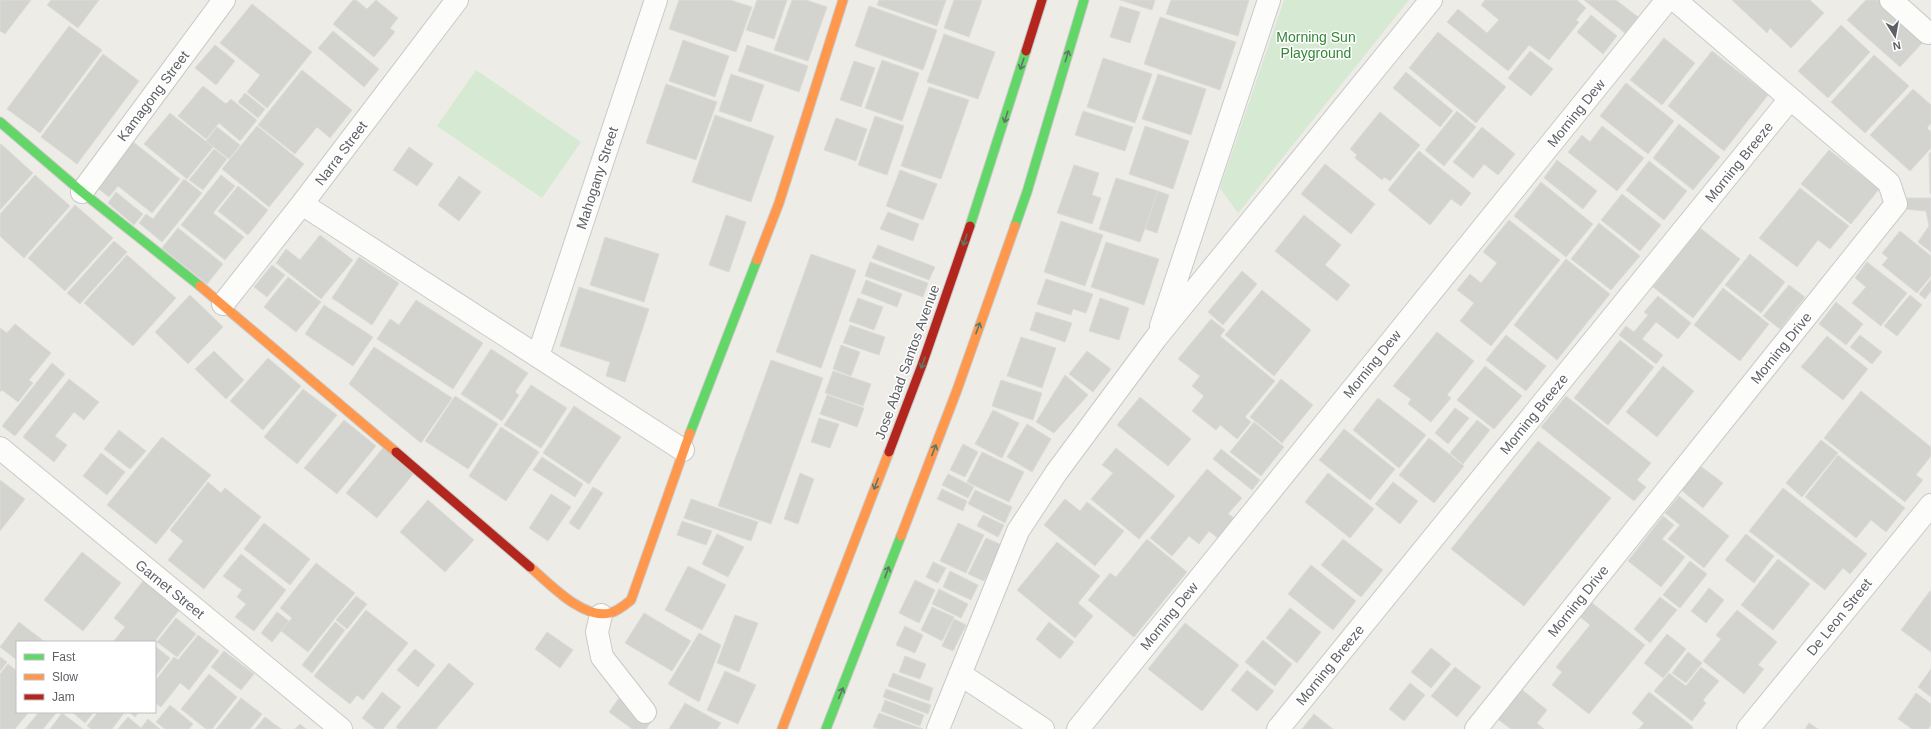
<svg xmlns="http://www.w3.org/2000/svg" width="1931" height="729" viewBox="0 0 1931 729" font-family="Helvetica,sans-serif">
  <rect width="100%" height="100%" fill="#edece7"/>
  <path fill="#d5e9d3" d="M1284 0H1409L1238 213 1220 188Z
    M476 70 581 142 542 198 437 126Z"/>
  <path fill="#d3d3d0" stroke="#dcdbd6" d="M0 0H31L5 34 0 31Z
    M51 0H99L78 28 47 5Z
    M353 0H356L367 9 376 0 398 18 390 28 395 32 374 57 333 24Z
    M679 0H730L752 7 736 52 669 29Z
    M757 0H787L774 39 746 30Z
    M792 0H806L827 7 808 61 774 50Z
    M879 0H946L937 26 877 5Z
    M954 0H982L969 37 944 28Z
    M1120 0H1155L1152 10Z
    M1171 0H1249L1238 36 1166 14Z
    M1485 0H1577L1586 8 1576 20 1579 22 1549 60 1529 45 1508 71 1447 22 1458 9 1487 33 1499 20 1481 5Z
    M1584 0H1616L1638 17 1625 33Z
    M1732 0H1810L1824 13 1791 48 1770 28 1767 33Z
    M1866 0H1881L1925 40 1900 67 1847 20Z
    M252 4 312 52 267 108 247 92 260 75 220 43Z
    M869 6 937 30 923 70 855 46Z
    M1120 6 1140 12 1130 43 1110 37Z
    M1591 15 1617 36 1603 54 1577 32Z
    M1160 17 1236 42 1220 90 1144 64Z
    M1841 25 1870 52 1828 98 1798 71Z
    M69 26 102 50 40 133 7 109Z
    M333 31 379 69 364 87 318 48Z
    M1438 32 1506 87 1476 123 1409 68Z
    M944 34 995 52 978 99 927 82Z
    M1664 38 1695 63 1662 105 1630 80Z
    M683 40 729 56 715 97 669 81Z
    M215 45 235 61 216 85 195 68Z
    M747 45 808 66 799 92 738 71Z
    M1530 51 1553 69 1531 96 1508 78Z
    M1712 51 1768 95 1724 151 1668 106Z
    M103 54 139 81 77 164 41 137Z
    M1874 55 1909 86 1865 133 1831 102Z
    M1103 58 1152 74 1135 123 1087 107Z
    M882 60 919 73 902 121 865 108Z
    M854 61 875 68 861 107 840 100Z
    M302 70 352 110 330 138 317 127 295 154 258 125Z
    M1406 72 1453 111 1440 127 1393 88Z
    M731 74 764 85 751 122 719 111Z
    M1158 74 1206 89 1191 135 1142 119Z
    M1626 83 1674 121 1648 154 1600 116Z
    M666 84 717 102 696 160 646 143Z
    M203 86 226 104 231 99 257 120 240 141 219 123 206 139 178 116Z
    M929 87 969 100 941 179 901 166Z
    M1913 89 1931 105V123L1927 128 1931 132V148L1910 171 1870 135Z
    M245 93 265 109 258 118 238 102Z
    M1083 111 1133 127 1125 151 1075 135Z
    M1457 111 1476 127 1444 166 1425 150Z
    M1380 112 1420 145 1390 181 1384 177 1382 180 1355 158 1357 155 1350 149Z
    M170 113 213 147 187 179 144 144Z
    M715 115 774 136 751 202 692 182Z
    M875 116 904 126 887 175 858 165Z
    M836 118 867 129 856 161 824 150Z
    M1679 124 1720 157 1693 190 1653 158Z
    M257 126 304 164 269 207 222 169Z
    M1145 126 1189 141 1173 189 1129 174Z
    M1602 126 1644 158 1617 191 1568 152 1582 135 1590 142Z
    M217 127 240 145 229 159 206 141Z
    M1482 127 1515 154 1498 175 1484 164 1473 178 1453 162Z
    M132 141 180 179 152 213 118 186 109 197 95 186Z
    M1 144 33 173 0 210V145Z
    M409 147 433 164 417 186 393 170Z
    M214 149 227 159 203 190 189 180Z
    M1829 150 1879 189 1851 224 1801 184Z
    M1419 151 1471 193 1461 206 1451 199 1430 225 1388 190Z
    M1929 153H1931V194H1930Z
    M1557 160 1597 191 1583 209 1544 178Z
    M1649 161 1687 191 1664 220 1626 190Z
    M1325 164 1375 204 1351 234 1301 194Z
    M1074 165 1099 173 1092 195 1101 198 1092 224 1057 213Z
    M900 170 937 184 923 220 886 206Z
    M35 175 70 206 24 258 0 236V214Z
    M221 175 235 186 213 213 244 237 225 260 181 225Z
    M459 176 481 192 459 221 438 205Z
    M1116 178 1158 191 1140 242 1099 229Z
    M184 179 202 193 162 242 139 223 146 214 153 219Z
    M1541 182 1593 224 1566 257 1514 216Z
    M238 186 268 210 248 235 218 211Z
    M1800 188 1849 226 1830 249 1818 240 1797 267 1759 238Z
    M1158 191 1169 195 1157 233 1145 229Z
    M116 192 143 214 134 225 108 203Z
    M1622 194 1661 225 1640 251 1601 220Z
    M1904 198H1931V252L1918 242 1929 226 1926 211 1904 209Z
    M75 205 113 238 65 291 28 258Z
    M888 212 919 224 913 241 880 229Z
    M726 215 746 222 729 272 709 265Z
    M1304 215 1341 245 1325 265 1350 285 1337 301 1275 251Z
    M1509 220 1560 260 1491 346 1460 321 1474 303 1457 290 1470 274 1481 283 1497 263 1483 252Z
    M1061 221 1103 235 1085 286 1044 272Z
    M1599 223 1640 256 1611 290 1571 259Z
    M178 228 223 264 207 284 162 248Z
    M1700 228 1740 259 1693 318 1653 287Z
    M1900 231 1931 256V276L1917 293 1882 265 1888 258 1882 253Z
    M320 235 353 260 321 299 276 263 286 249 300 260Z
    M605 237 659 254 644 302 590 285Z
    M114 241 127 252 80 304 67 293Z
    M1106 242 1159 259 1144 305 1091 287Z
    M878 245 935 267 929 280 872 258Z
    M811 254 856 270 821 368 776 352Z
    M1750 254 1785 282 1761 313 1725 285Z
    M127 255 176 298 133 346 84 303Z
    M359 257 399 283 372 325 332 298Z
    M1566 259 1610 294 1557 360 1514 325Z
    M870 262 928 283 923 297 865 276Z
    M1867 262 1907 293 1881 326 1852 303 1866 287 1855 278Z
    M272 265 285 275 267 297 254 287Z
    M1242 271 1257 284 1223 325 1208 312Z
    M288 277 321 302 296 332 264 307Z
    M1046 279 1093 294 1086 313 1073 309 1071 315 1037 304Z
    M1931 279V291L1925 299 1919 294Z
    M866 280 902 294 897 307 861 293Z
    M1789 285 1805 297 1780 329 1763 316Z
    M579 287 649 309 625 382 606 376 610 362 560 346Z
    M1723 288 1769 324 1740 361 1694 325Z
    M1262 290 1311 330 1274 376 1225 335Z
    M190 295 223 327 188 364 155 332Z
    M1910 295 1922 305 1897 336 1884 326Z
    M1658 296 1691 323 1678 339 1656 322 1642 339 1663 355 1656 364 1619 335 1626 326 1634 332 1648 315 1644 312Z
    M858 298 883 307 874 330 849 321Z
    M1100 298 1129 308 1119 340 1089 331Z
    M416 300 483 343 453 389 377 339 390 319 399 325Z
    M1836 302 1863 324 1846 345 1819 324Z
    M324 305 373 337 353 366 305 334Z
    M1036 312 1072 323 1065 342 1030 330Z
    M1211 319 1225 330 1220 336 1275 381 1245 417 1251 422 1237 439 1220 425 1216 430 1192 411 1204 396 1192 386 1200 376 1178 359Z
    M15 324 51 353 29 380 33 383 18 402 2 390 0 392V328L7 333Z
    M850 325 885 337 879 355 843 343Z
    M1437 332 1474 361 1447 395 1451 398 1431 422 1408 404 1411 399 1393 386Z
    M1506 335 1546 366 1526 391 1486 360Z
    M1860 335 1882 352 1872 364 1850 347Z
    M1827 336 1868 369 1843 400 1801 367Z
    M1021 337 1056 348 1042 388 1007 376Z
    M1620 340 1654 367 1608 425 1574 398Z
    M841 345 860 352 851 376 833 369Z
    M374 347 452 398 421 443 349 384Z
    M491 349 528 373 515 392 519 395 502 421 461 394Z
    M214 351 244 380 226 399 195 369Z
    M1087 351 1111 369 1093 392 1069 374Z
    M268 358 301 386 263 430 230 401Z
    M771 360 823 378 771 524 718 506Z
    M52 363 65 374 15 436 2 426Z
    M1485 366 1522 396 1494 429 1457 400Z
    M1663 366 1694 391 1657 437 1626 412Z
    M833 371 871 384 863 406 825 393Z
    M1065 375 1088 395 1054 433 1036 422Z
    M69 379 99 402 84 420 74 412 55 436 67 445 54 462 23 437Z
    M1281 379 1313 405 1282 443 1250 417Z
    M1001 380 1042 393 1033 420 992 406Z
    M531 385 567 408 541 448 504 425Z
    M303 389 337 415 297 464 264 437Z
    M1861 391 1931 447V456L1916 475 1923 480 1905 502 1824 438Z
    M827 395 864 408 857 427 820 414Z
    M455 396 498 424 468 469 425 441Z
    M1566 396 1651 463 1637 480 1646 487 1634 501 1541 427Z
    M1140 397 1191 439 1168 466 1117 425Z
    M1378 398 1426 435 1399 468 1353 430Z
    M574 406 621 437 589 484 543 453Z
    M1455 408 1469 418 1448 444 1435 433Z
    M993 410 1019 423 1002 458 975 444Z
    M819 418 839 424 830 448 811 442Z
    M344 420 376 446 337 494 304 468Z
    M1477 420 1490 430 1463 464 1450 453Z
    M1254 422 1284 447 1261 476 1230 452Z
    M1027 424 1051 439 1032 472 1007 457Z
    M501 427 539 452 506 501 469 476Z
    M1344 429 1395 469 1370 500 1319 460Z
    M119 430 146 451 130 469 104 449Z
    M162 437 211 475 156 544 107 505Z
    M1429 438 1464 466 1434 503 1399 475Z
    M1821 440 1838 453 1802 497 1786 483Z
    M1538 441 1611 498 1524 606 1451 549Z
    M963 444 978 452 965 477 950 470Z
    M383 448 414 473 377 518 346 493Z
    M1116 448 1175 496 1139 539 1091 499 1113 473 1102 465Z
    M1221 449 1260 480 1252 490 1213 459Z
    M982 452 1024 472 1009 502 967 482Z
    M101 453 125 472 107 495 83 476Z
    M1838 455 1905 508 1886 532 1871 520 1856 538 1805 497Z
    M542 457 583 484 575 497 533 470Z
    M1699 465 1723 483 1703 508 1680 489Z
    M1207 469 1242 498 1228 514 1234 518 1218 538 1209 531 1199 544 1189 536 1172 556 1150 538Z
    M800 473 814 479 798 524 784 519Z
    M1328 473 1374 509 1350 538 1305 502Z
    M948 474 974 487 968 498 942 485Z
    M0 480 25 499 0 531Z
    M208 482 221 493 225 488 261 517 204 589 168 560 183 541 170 530Z
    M1393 482 1418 501 1400 524 1375 504Z
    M593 487 603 493 579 530 569 523Z
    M1783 488 1867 554 1850 574 1843 568 1825 590 1749 531Z
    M942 489 967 501 963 511 937 499Z
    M975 490 1012 507 1005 523 968 504Z
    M551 494 571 507 548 541 529 528Z
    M1679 496 1729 536 1704 568 1668 539 1680 525 1665 513Z
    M691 499 758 522 751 541 684 518Z
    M1065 499 1080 511 1087 502 1124 531 1095 566 1044 525Z
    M428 500 474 540 445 572 400 532Z
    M983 515 1004 525 998 537 977 526Z
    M1663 516 1674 525 1662 539 1685 557 1661 587 1628 561Z
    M682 521 712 531 706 545 677 535Z
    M264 523 310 559 290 585 244 549Z
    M958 523 984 535 966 573 940 561Z
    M717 534 744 547 728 577 702 564Z
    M1746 534 1774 556 1754 583 1725 560Z
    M986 538 1002 545 984 581 968 574Z
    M1147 539 1187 572 1134 637 1088 600 1110 573 1116 577Z
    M1343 539 1383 570 1361 597 1321 565Z
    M1057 542 1100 576 1078 603 1093 616 1075 638 1017 590Z
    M82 552 121 583 83 631 44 600Z
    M241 554 286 590 254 631 235 617 246 604 237 597 242 590 223 576Z
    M1778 559 1810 584 1773 630 1741 605Z
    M1690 561 1707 574 1680 608 1663 595Z
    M933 562 946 568 938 583 926 577Z
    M316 563 355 593 308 652 281 631 292 618 280 608Z
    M1311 565 1356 601 1333 630 1288 594Z
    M688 566 726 585 702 630 665 610Z
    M950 571 978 585 971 600 943 587Z
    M915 580 935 590 919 623 899 613Z
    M143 581 180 609 154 642H113L125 627 114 618Z
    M1709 588 1724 600 1706 623 1691 611Z
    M939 589 968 604 961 618 932 604Z
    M1930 591 1931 592V652L1901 630Z
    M356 596 367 604 347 629 336 620Z
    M1660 597 1677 610 1650 643 1634 629Z
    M1591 602 1645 645 1589 714 1552 685 1562 672 1556 667 1590 625 1579 616Z
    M932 607 954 617 942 641 921 630Z
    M1290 608 1321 632 1297 663 1266 638Z
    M366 610 408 643 363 700 357 695 350 704 314 676Z
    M1737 610 1777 642 1758 665 1764 669 1744 694 1703 661 1721 639 1716 635Z
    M277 612 289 621 272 642 261 633Z
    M644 613 691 641 672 671 625 643Z
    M735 615 758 623 739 672 717 663Z
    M176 618 196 634 177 657 157 642Z
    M954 619 966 625 953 651 942 646Z
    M19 622 45 642H17V660L0 647Z
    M335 622 345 630 312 673 302 665Z
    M1049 622 1074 642 1060 659 1036 639Z
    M1185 623 1239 665 1202 711 1148 669Z
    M905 626 923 635 915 653 896 645Z
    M547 632 573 650 560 668 535 649Z
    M699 633 721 645 699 702 668 684Z
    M1667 634 1686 649 1663 678 1644 663Z
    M198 635 219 651 189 690 180 683 161 707 155 703V681L174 657 178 660Z
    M1263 640 1292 664 1275 686 1245 662Z
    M156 647 170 658 155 677V649Z
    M1431 648 1451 664 1431 688 1411 672Z
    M415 649 435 665 418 687 397 670Z
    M224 651 254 674 241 690 211 667Z
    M1688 652 1702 663 1686 683 1672 673Z
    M905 656 926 664 920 679 899 672Z
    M0 657 7 662 0 671Z
    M449 663 474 684 436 729H398L396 727Z
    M8 664 17 671V712H29L15 729H0V674Z
    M1455 667 1481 687 1457 717 1431 696Z
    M1701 667 1719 681 1703 700 1706 703 1692 721 1654 691 1669 673 1686 686Z
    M1931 669V697L1918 687Z
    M1247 670 1274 691 1257 711 1231 690Z
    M725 671 756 685 738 724 707 710Z
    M893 673 933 688 929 701 888 686Z
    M209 674 237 697 212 729H206L181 709Z
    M1410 683 1425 695 1404 721 1389 709Z
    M1520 688 1547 710 1537 723 1544 729H1511L1496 718Z
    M886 689 931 705 928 714 883 697Z
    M382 692 401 707 383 729H376L362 718Z
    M1649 692 1693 727 1692 729H1639L1644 723 1632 713Z
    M1916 693 1931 704V725L1928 729H1912L1898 719Z
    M241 698 262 714 250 729H216Z
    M619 698 651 722 646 729H632L609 712Z
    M885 700 924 715 920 726 881 711Z
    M685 703 721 723 717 729H669Z
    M170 705 193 724 189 729H165L156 722Z
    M39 712H57L43 729H25Z
    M72 712H94L85 723Z
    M98 712H122L124 713 112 729H91L87 726Z
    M129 712H139L135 717Z
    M62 713 83 729H50Z
    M879 713 923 729H879L873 727Z
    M1314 714 1333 729H1302Z
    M128 717 141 728 148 719 160 729H118Z
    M265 717 281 729H255Z
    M1809 723 1818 729H1805Z
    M300 724 306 729H295Z"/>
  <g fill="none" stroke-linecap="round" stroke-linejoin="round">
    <g stroke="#c9c9c8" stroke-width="24">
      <path id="street" d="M1891 0 1928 33
        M82 192 224 0
        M302 204 683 450
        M223 304 302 204 457 0
        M1161 326 1269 0
        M538 356 656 0
        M0 448 341 729
        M601 615 597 632 602 657 645 712
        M960 674 1043 729
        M938 729 1018 531 1056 473 1156 338 1431 0
        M1078 729 1667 0
        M1278 729 1790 99
        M1476 729 1896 204 1889 183 1675 0
        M1748 729 1931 505"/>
    </g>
    <g stroke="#cacac9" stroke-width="11">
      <path id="fast" d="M0 122 82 192 200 286
        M970 226 1026 51
        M1015 226 1027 192 1084 0
        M690 433 757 260
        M826 729 901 536"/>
    </g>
    <g stroke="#cacac9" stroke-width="11">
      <path id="slow" d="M757 260 779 203 843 0
        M200 286 396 452
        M901 536 957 390 1015 226
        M530 567C549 583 583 620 610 613 618 611 625 605 631 600L690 433
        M782 729 889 452"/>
    </g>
    <g stroke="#cacac9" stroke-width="11">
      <path id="jam" d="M1026 51 1042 0
        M396 452 530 567
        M889 452 922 365 970 226"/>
    </g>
    <use href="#street" stroke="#fcfcfb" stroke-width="22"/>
    <use href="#fast" stroke="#63d668" stroke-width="9"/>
    <use href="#slow" stroke="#ff974d" stroke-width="9"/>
    <use href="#jam" stroke="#b3261e" stroke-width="9"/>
  </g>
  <defs><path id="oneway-shaft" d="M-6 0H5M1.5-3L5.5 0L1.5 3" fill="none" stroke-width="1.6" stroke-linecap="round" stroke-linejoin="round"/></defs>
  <g stroke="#5e7866">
    <use href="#oneway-shaft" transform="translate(1067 56) rotate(-73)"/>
    <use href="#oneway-shaft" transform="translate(1022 64) rotate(108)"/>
    <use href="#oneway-shaft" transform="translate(1006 117) rotate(107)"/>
    <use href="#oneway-shaft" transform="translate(965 240) rotate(109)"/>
    <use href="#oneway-shaft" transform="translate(978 328) rotate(-70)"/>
    <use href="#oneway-shaft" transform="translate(923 363) rotate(110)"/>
    <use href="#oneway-shaft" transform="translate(934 450) rotate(-69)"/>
    <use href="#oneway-shaft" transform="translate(876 484) rotate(111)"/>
    <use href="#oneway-shaft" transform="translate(887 572) rotate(-69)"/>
    <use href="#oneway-shaft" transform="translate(841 693) rotate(-67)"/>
  </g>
  <g text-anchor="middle" stroke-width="3" stroke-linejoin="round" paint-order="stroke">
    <g font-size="14" fill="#358438" stroke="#fff">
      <text x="1316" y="42">Morning Sun<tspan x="1316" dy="16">Playground</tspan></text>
    </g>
    <g font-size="14" fill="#5d6166" stroke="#fff">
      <text transform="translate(153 96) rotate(-53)" y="5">Kamagong Street</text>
      <text transform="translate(1576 113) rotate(-51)" y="5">Morning Dew</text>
      <text transform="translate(341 153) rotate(-53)" y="5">Narra Street</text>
      <text transform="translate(1739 162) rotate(-51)" y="5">Morning Breeze</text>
      <text transform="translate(597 178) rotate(-72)" y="5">Mahogany Street</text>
      <text transform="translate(1781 348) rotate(-51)" y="5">Morning Drive</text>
      <text transform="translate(907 362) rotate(-70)" y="5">Jose Abad Santos Avenue</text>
      <text transform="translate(1372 364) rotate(-51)" y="5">Morning Dew</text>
      <text transform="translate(1534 414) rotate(-51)" y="5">Morning Breeze</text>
      <text transform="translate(170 589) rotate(39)" y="5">Garnet Street</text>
      <text transform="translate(1578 601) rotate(-51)" y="5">Morning Drive</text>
      <text transform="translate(1169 616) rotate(-51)" y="5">Morning Dew</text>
      <text transform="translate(1839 617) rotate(-51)" y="5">De Leon Street</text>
      <text transform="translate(1330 665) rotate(-51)" y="5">Morning Breeze</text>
    </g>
  </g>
  <rect x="16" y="641" width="140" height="72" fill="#ffffff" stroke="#bec0c2"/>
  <rect x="24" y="654" width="20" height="6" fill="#63d668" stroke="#bec0c2"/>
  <text x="52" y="661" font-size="12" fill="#5d6166">Fast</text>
  <rect x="24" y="674" width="20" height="6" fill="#ff974d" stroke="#bec0c2"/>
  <text x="52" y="681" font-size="12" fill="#5d6166">Slow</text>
  <rect x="24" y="694" width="20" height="6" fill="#b3261e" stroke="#bec0c2"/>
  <text x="52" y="701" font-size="12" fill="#5d6166">Jam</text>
  <g transform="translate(1895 36) rotate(169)" stroke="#ffffff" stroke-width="3" paint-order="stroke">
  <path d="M0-3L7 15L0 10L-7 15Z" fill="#5d6166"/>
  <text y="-6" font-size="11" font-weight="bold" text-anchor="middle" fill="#5d6166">N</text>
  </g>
</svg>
